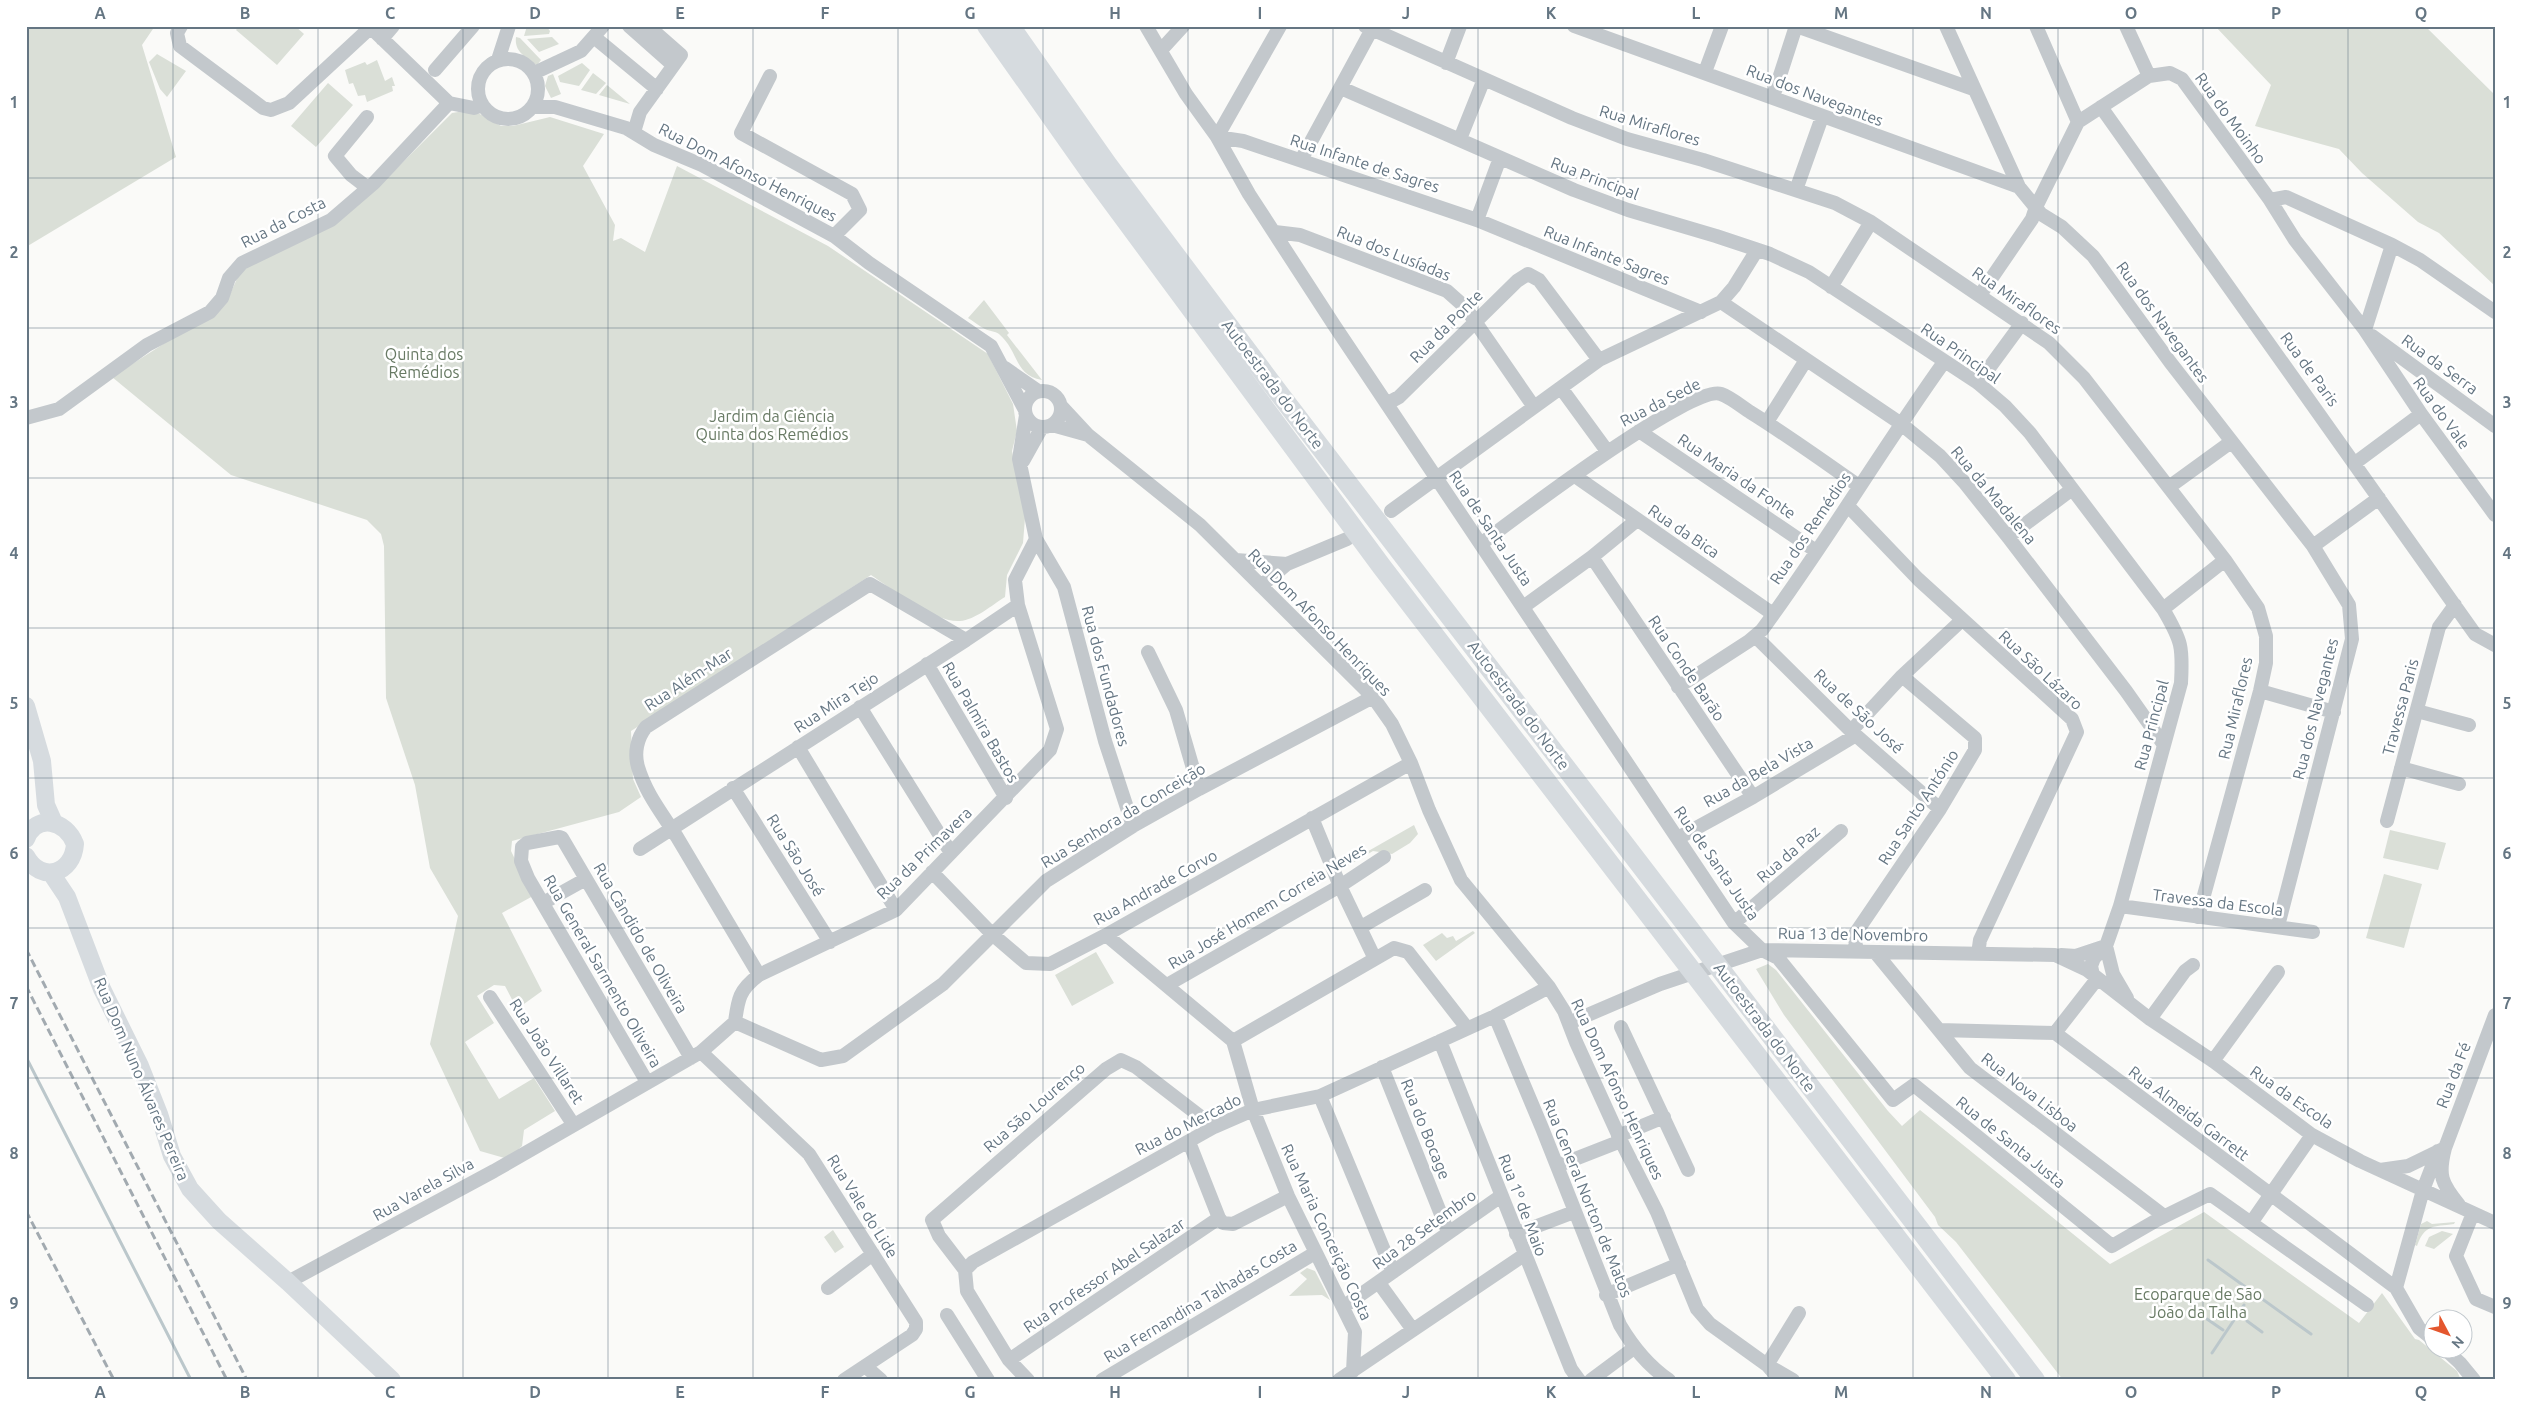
<svg xmlns="http://www.w3.org/2000/svg" width="2521" height="1406" viewBox="0 0 2521 1406" font-family="Ubuntu,sans-serif">
  <rect width="100%" height="100%" fill="#fafaf8"/>
  <path fill="#dadfd7" d="M26 26H155L142 45 176 157 26 247Z
    M239 26H295L304 34 277 65 236 30Z
    M527 26H546L550 31 549 34 524 36Z
    M2215 26H2425L2495 95V286L2439 233 2418 222 2362 173 2339 149 2255 126 2271 85Z
    M516 37 520 38 541 60 537 65C526 57 514 52 516 37Z
    M552 37 559 44 539 52 527 39Z
    M157 54 186 71 167 97 160 89 149 62Z
    M377 60 385 81 392 77 395 86H392L393 91 367 102 365 95 358 96 353 83 349 84 345 70 365 62 367 65Z
    M582 63 590 70 579 86 560 82 558 76Z
    M593 73 606 83 596 94 581 90Z
    M553 74 561 94 551 98 545 86 548 76Z
    M328 83 353 105 316 147 291 126Z
    M607 85 630 104 599 95Z
    M458 112 478 113 501 126H513L550 117 604 134 583 166 615 225 613 241 621 238 645 252 677 166 828 246 988 354 1013 404 1017 431 1012 451 1025 518 1023 543 1007 575 1005 597C992 605 975 620 960 621 935 623 892 589 871 575L631 731 633 779 641 797 619 812 512 841 511 851 533 896 502 913 542 991 517 1009 505 986 494 985 477 996 494 1023 465 1042 499 1099 534 1078 555 1111 524 1130 522 1146 508 1159 480 1151 430 1044 458 916 430 868 415 785 386 698 384 546 381 534 367 520 231 475 112 377 224 305C233 292 235 277 246 265L331 226 393 172 452 113Z
    M984 300 1009 333 1007 335 1042 380C1014 375 1019 351 999 334 995 331 989 331 985 329 979 326 973 321 968 318Z
    M1414 825 1418 834 1410 843 1392 854 1373 851 1344 868 1342 866Z
    M2390 830 2446 843 2438 870 2383 858Z
    M2384 874 2422 884 2404 948 2366 938Z
    M1473 931 1475 933 1436 961 1423 945 1442 933 1447 938 1453 936 1456 941Z
    M1096 952 1114 983 1072 1006 1055 975Z
    M1768 964 1776 970 1888 1111 1902 1126 1920 1110 2110 1264 2204 1212 2359 1323 2382 1293 2415 1339 2419 1340 2457 1371 2461 1380H2063L1956 1242 1938 1225 1935 1217 1784 1015 1756 969Z
    M2427 1221 2432 1224 2455 1222 2454 1224C2433 1227 2425 1224 2417 1246L2415 1245 2421 1224Z
    M833 1230 844 1247 835 1253 824 1237Z
    M2442 1231 2453 1234 2434 1249 2425 1246 2429 1237Z
    M1307 1268 1315 1271 1330 1300 1322 1295 1289 1296 1307 1279 1300 1273Z"/>
  <g fill="none" stroke-linecap="round" stroke-linejoin="round">
    <path stroke="#bbc7cb" stroke-width="3" d="M26 1057 191 1380
      M2208 1260 2311 1334
      M2207 1319 2223 1330
      M2247 1321 2262 1332
      M2212 1353 2244 1305"/>
    <path stroke="#c3c8cc" stroke-width="14" d="M181 26 177 33 180 46 263 108 271 110 289 103 370 28
      M369 26 449 103 474 108 482 105
      M629 26 673 65
      M1146 26 1186 94 1217 137 1249 194 1334 325 1734 923 1762 950 1778 958 1893 1100 1914 1085 2112 1246 2157 1220 2210 1194 2367 1305
      M1365 26 1572 118 1627 139 1703 160 1835 203 1871 222 2049 343 2084 378 2225 560 2258 608 2266 636V663L2260 691 2198 917
      M1574 26 2019 187 2041 214 2062 227 2093 256 2170 362 2313 546 2349 605 2352 639 2278 926
      M1796 26 1973 89
      M1946 26 2019 187
      M2036 26 2078 122
      M2126 26 2149 76
      M594 37 657 89
      M382 39 393 26
      M1162 49 1183 26
      M478 89a30 30 0 1 1 60 0a30 30 0 1 1-60 0Z
      M498 60 509 26
      M1446 63 1460 26
      M435 70 473 26
      M1705 72 1722 26
      M534 73 581 51 603 26
      M770 76 741 133 852 194 860 210 834 236
      M1341 88 1574 190 1628 210 1716 236 1770 254 1809 272 1978 383 2005 406 2030 433 2163 609C2182 641 2183 647 2181 683L2120 906 2106 946 2094 958 2091 966 2093 975
      M1773 97 1796 26
      M532 107H555L626 128 654 145 702 165 834 236 869 263 991 346 1025 410
      M2101 107 2475 634 2495 645
      M367 117 335 156 351 175 368 188
      M634 132 640 112 681 55 648 26
      M1217 137 1243 141 1477 220 1701 312
      M1217 137 1280 26
      M1460 139 1484 79
      M1301 160 1372 29
      M1796 190 1822 117
      M1477 220 1500 158
      M1275 232 1300 235 1447 291 1465 307 1534 407
      M2392 245 2420 260 2495 312
      M1831 287 1871 222
      M1980 295 2032 219 2036 207 2078 122 2149 76 2170 73 2182 79 2270 200 2295 240 2365 330 2392 245 2286 197 2270 200
      M1721 302 1900 423 1940 456 1964 482 2008 537 2126 691 2164 745
      M2365 330 2421 414 2495 515
      M2372 336 2495 426
      M1005 368 1038 391
      M1978 383 2022 323
      M1561 388 1607 451
      M1025 409a18 18 0 1 1 36 0a18 18 0 1 1-36 0Z
      M1388 403 1399 397 1517 281 1528 274 1539 280 1599 360
      M1062 407 1088 435 1200 525 1373 697 1392 724 1411 763 1429 810 1461 880 1549 987 1564 1011 1576 1042 1621 1141 1657 1212 1697 1309 1710 1324 1767 1365 1780 1380
      M26 418 59 409 147 345 210 312 222 298 229 278 242 263 331 220 374 183 449 103
      M1767 422 1806 360
      M1052 425 1088 435
      M1639 431 1816 551
      M1023 461 1042 427
      M2355 463 2421 414
      M1575 476 1773 614
      M2169 487 2231 442
      M1848 506 1918 579 2072 719 2077 732 1980 940 1978 954
      M1391 511 1599 360 1721 302 1734 287 1757 250
      M2008 537 2071 490
      M1036 539 1064 587 1105 741 1133 826
      M1482 543C1514 519 1691 384 1721 394 1730 397 1741 406 1750 412 1787 435 1823 461 1859 486
      M2313 546 2379 498
      M1592 557 1753 797
      M1236 560 1287 564
      M1261 586 1287 564 1347 539
      M1523 607 1592 557 1637 520
      M2163 609 2225 560
      M1755 636 1851 731 1940 809
      M1148 652 1176 710 1199 789
      M927 664 1006 798
      M1678 687 1749 641 1762 630C1826 543 1881 450 1944 362
      M2260 691 2334 712
      M860 707 951 853
      M2417 711 2469 725
      M1851 731 1902 676 1962 620
      M798 747 896 910
      M2401 768 2459 784
      M733 788 830 942
      M1312 818 1340 886 1375 959
      M2387 821 2439 627 2455 605
      M1678 838 1753 797 1856 735
      M640 849 966 640 1018 605
      M932 872 992 934 1026 963 1050 964 1106 935 1411 763
      M543 903 586 879
      M2120 906 2313 932
      M1734 923 1841 831
      M1361 927 1425 890
      M1106 935 1233 1041 1253 1110 1288 1196 1355 1332 1353 1371
      M2106 946 2113 974 2127 998
      M1856 950 1855 934 1940 809 1975 750V738L1902 676
      M1875 952 1970 1068 2164 1216
      M2061 955 2076 956 2103 947
      M759 975C732 929 704 883 677 837 662 813 646 794 638 767 634 753 637 738 646 727L870 584 966 640
      M1167 985 1340 886 1384 857
      M490 997 573 1124
      M1495 1016 1542 1128 1620 1325C1633 1347 1647 1365 1669 1380
      M2150 1019 2185 971 2193 965
      M735 1022 821 1060 843 1056 943 984 1046 881 1133 826 1199 789 1373 697
      M1569 1023 1660 984 1762 950 2055 955 2087 970 2150 1019 2213 1061 2312 1135 2360 1161 2495 1223
      M1621 1027 1688 1170
      M1939 1030 2055 1033 2396 1288
      M2055 1033 2097 979
      M1233 1041 1394 948 1408 952 1467 1028
      M1440 1041 1571 1369 1579 1380
      M701 1052 809 1154 916 1322V1329L912 1335 844 1380
      M2213 1061 2278 972
      M1382 1067 1448 1232
      M647 1082 528 878 521 861 522 847 527 843 559 837 562 838 691 1058
      M1320 1096 1393 1272
      M1618 1136 1664 1117
      M1189 1142 1219 1218 1223 1223 1233 1224 1288 1196
      M2445 1148 2495 1015
      M1557 1166 1621 1141
      M2380 1170 2408 1166 2445 1148C2438 1175 2441 1183 2459 1205
      M2473 1213 2456 1256 2476 1299 2495 1307
      M2251 1223 2312 1135
      M1516 1234 1574 1212
      M965 1270 973 1262 1214 1127 1253 1110 1320 1096 1495 1016 1549 987
      M965 1270 939 1236 932 1220 1106 1069 1121 1060 1136 1067 1214 1127
      M965 1270 967 1291 1009 1360 1028 1380
      M288 1282 494 1171 701 1052 735 1022C738 999 739 990 759 975L896 910 1050 750 1057 729 1018 605 1015 580 1036 539 1019 459 1026 415
      M1379 1283 1413 1330
      M828 1288 873 1254
      M1606 1295 1679 1264
      M1343 1307 1501 1196
      M947 1315 988 1380
      M2434 1340 2419 1328 2396 1288 2423 1190 2438 1151
      M2444 1348 2460 1363 2474 1380
      M1009 1360 1219 1218
      M865 1366 881 1380
      M1102 1380 1315 1253
      M1339 1380 1524 1255
      M1591 1380 1634 1348
      M1793 1380 1767 1365 1799 1313"/>
    <path stroke="#d6dbdf" stroke-width="18" d="M26 706 42 761 46 805 54 823
      M26 839C36 813 66 820 75 844 73 874 41 884 26 856
      M51 873 67 897 102 989 140 1066 159 1114 172 1156 190 1189 219 1221 288 1282 392 1380"/>
    <path stroke="#d6dbdf" stroke-width="20" d="M987 26 1093 176 1382 567 2006 1380
      M1010 26 1107 164 1281 396 2035 1380"/>
    <path stroke="#a2aab0" stroke-width="3" stroke-dasharray="8 4" stroke-linecap="butt" d="M26 949 247 1380
      M26 986 227 1380
      M26 1211 114 1380"/>
  </g>
  <path fill="none" stroke="#657683" stroke-width="1" stroke-opacity="0.55" d="M173 26V1380M318 26V1380M463 26V1380M608 26V1380M753 26V1380M898 26V1380M1043 26V1380M1188 26V1380M1333 26V1380M1478 26V1380M1623 26V1380M1768 26V1380M1913 26V1380M2058 26V1380M2203 26V1380M2348 26V1380M26 178H2495M26 328H2495M26 478H2495M26 628H2495M26 778H2495M26 928H2495M26 1078H2495M26 1228H2495"/>
  <g text-anchor="middle" stroke-width="5" stroke-linejoin="round" paint-order="stroke">
    <g font-size="16" fill="#657683" stroke="#fff">
      <text transform="translate(1815 95) rotate(21)" y="6">Rua dos Navegantes</text>
      <text transform="translate(2231 118) rotate(54)" y="6">Rua do Moinho</text>
      <text transform="translate(1650 125) rotate(17)" y="6">Rua Miraflores</text>
      <text transform="translate(1365 163) rotate(18)" y="6">Rua Infante de Sagres</text>
      <text transform="translate(748 172) rotate(27)" y="6">Rua Dom Afonso Henriques</text>
      <text transform="translate(1595 178) rotate(21)" y="6">Rua Principal</text>
      <text transform="translate(283 222) rotate(-27)" y="6">Rua da Costa</text>
      <text transform="translate(1394 253) rotate(22)" y="6">Rua dos Lusíadas</text>
      <text transform="translate(1607 255) rotate(22)" y="6">Rua Infante Sagres</text>
      <text transform="translate(2017 300) rotate(35)" y="6">Rua Miraflores</text>
      <text transform="translate(2163 322) rotate(54)" y="6">Rua dos Navegantes</text>
      <text transform="translate(1446 326) rotate(-45)" y="6">Rua da Ponte</text>
      <text transform="translate(1961 353) rotate(35)" y="6">Rua Principal</text>
      <text transform="translate(2440 364) rotate(36)" y="6">Rua da Serra</text>
      <text transform="translate(2310 369) rotate(54)" y="6">Rua de Paris</text>
      <text transform="translate(1273 384) rotate(53)" y="6">Autoestrada do Norte</text>
      <text transform="translate(1660 402) rotate(-27)" y="6">Rua da Sede</text>
      <text transform="translate(2442 413) rotate(54)" y="6">Rua do Vale</text>
      <text transform="translate(1737 476) rotate(34)" y="6">Rua Maria da Fonte</text>
      <text transform="translate(1994 495) rotate(50)" y="6">Rua da Madalena</text>
      <text transform="translate(1491 528) rotate(56)" y="6">Rua de Santa Justa</text>
      <text transform="translate(1810 528) rotate(-56)" y="6">Rua dos Remédios</text>
      <text transform="translate(1684 531) rotate(34)" y="6">Rua da Bica</text>
      <text transform="translate(1320 622) rotate(46)" y="6">Rua Dom Afonso Henriques</text>
      <text transform="translate(1687 668) rotate(56)" y="6">Rua Conde Barão</text>
      <text transform="translate(2041 670) rotate(43)" y="6">Rua São Lázaro</text>
      <text transform="translate(1106 676) rotate(75)" y="6">Rua dos Fundadores</text>
      <text transform="translate(688 679) rotate(-33)" y="6">Rua Além-Mar</text>
      <text transform="translate(836 702) rotate(-33)" y="6">Rua Mira Tejo</text>
      <text transform="translate(1519 705) rotate(53)" y="6">Autoestrada do Norte</text>
      <text transform="translate(2400 707) rotate(-75)" y="6">Travessa Paris</text>
      <text transform="translate(2235 708) rotate(-77)" y="6">Rua Miraflores</text>
      <text transform="translate(2315 709) rotate(-76)" y="6">Rua dos Navegantes</text>
      <text transform="translate(1859 711) rotate(43)" y="6">Rua de São José</text>
      <text transform="translate(981 722) rotate(60)" y="6">Rua Palmira Bastos</text>
      <text transform="translate(2151 725) rotate(-75)" y="6">Rua Principal</text>
      <text transform="translate(1758 772) rotate(-30)" y="6">Rua da Bela Vista</text>
      <text transform="translate(1918 807) rotate(-57)" y="6">Rua Santo António</text>
      <text transform="translate(1123 815) rotate(-31)" y="6">Rua Senhora da Conceição</text>
      <text transform="translate(924 853) rotate(-44)" y="6">Rua da Primavera</text>
      <text transform="translate(1788 854) rotate(-41)" y="6">Rua da Paz</text>
      <text transform="translate(796 855) rotate(58)" y="6">Rua São José</text>
      <text transform="translate(1717 863) rotate(55)" y="6">Rua de Santa Justa</text>
      <text transform="translate(1155 887) rotate(-29)" y="6">Rua Andrade Corvo</text>
      <text transform="translate(2218 902) rotate(7)" y="6">Travessa da Escola</text>
      <text transform="translate(1267 906) rotate(-31)" y="6">Rua José Homem Correia Neves</text>
      <text transform="translate(1853 934) rotate(1)" y="6">Rua 13 de Novembro</text>
      <text transform="translate(641 938) rotate(60)" y="6">Rua Cândido de Oliveira</text>
      <text transform="translate(603 971) rotate(60)" y="6">Rua General Sarmento Oliveira</text>
      <text transform="translate(1765 1027) rotate(53)" y="6">Autoestrada do Norte</text>
      <text transform="translate(547 1051) rotate(57)" y="6">Rua João Villaret</text>
      <text transform="translate(2453 1075) rotate(-69)" y="6">Rua da Fé</text>
      <text transform="translate(142 1079) rotate(67)" y="6">Rua Dom Nuno Álvares Pereira</text>
      <text transform="translate(1618 1089) rotate(65)" y="6">Rua Dom Afonso Henriques</text>
      <text transform="translate(2030 1092) rotate(38)" y="6">Rua Nova Lisboa</text>
      <text transform="translate(2292 1097) rotate(35)" y="6">Rua da Escola</text>
      <text transform="translate(1034 1107) rotate(-41)" y="6">Rua São Lourenço</text>
      <text transform="translate(2189 1113) rotate(37)" y="6">Rua Almeida Garrett</text>
      <text transform="translate(1188 1124) rotate(-27)" y="6">Rua do Mercado</text>
      <text transform="translate(1426 1129) rotate(68)" y="6">Rua do Bocage</text>
      <text transform="translate(2011 1142) rotate(39)" y="6">Rua de Santa Justa</text>
      <text transform="translate(423 1189) rotate(-29)" y="6">Rua Varela Silva</text>
      <text transform="translate(1588 1198) rotate(68)" y="6">Rua General Norton de Matos</text>
      <text transform="translate(1523 1205) rotate(69)" y="6">Rua 1º de Maio</text>
      <text transform="translate(863 1206) rotate(58)" y="6">Rua Vale do Lide</text>
      <text transform="translate(1424 1229) rotate(-36)" y="6">Rua 28 Setembro</text>
      <text transform="translate(1327 1232) rotate(65)" y="6">Rua Maria Conceição Costa</text>
      <text transform="translate(1104 1275) rotate(-34)" y="6">Rua Professor Abel Salazar</text>
      <text transform="translate(1200 1301) rotate(-31)" y="6">Rua Fernandina Talhadas Costa</text>
    </g>
    <g font-size="16" fill="#687a64" stroke="#fff">
      <text x="424" y="360">Quinta dos<tspan x="424" dy="18">Remédios</tspan></text>
      <text x="772" y="422">Jardim da Ciência<tspan x="772" dy="18">Quinta dos Remédios</tspan></text>
      <text x="2198" y="1300">Ecoparque de São<tspan x="2198" dy="18">João da Talha</tspan></text>
    </g>
  </g>
  <rect width="2521" height="1406" fill="none" stroke="#ffffff" stroke-width="55"/>
  <g transform="translate(2448 1334) rotate(131)"><circle r="24" fill="#ffffff" stroke="#c1c8cd"/>
  <path d="M0-4L9 19L0 12L-9 19Z" fill="#e4572e"/>
  <text y="-8" font-size="14" font-weight="bold" text-anchor="middle" fill="#657683">N</text>
  </g>
  <rect x="28" y="28" width="2466" height="1350" fill="none" stroke="#657683" stroke-width="2"/>
  <g font-size="16" text-anchor="middle" font-weight="bold" fill="#657683">
    <text x="100" y="19">A</text>
    <text x="245" y="19">B</text>
    <text x="390" y="19">C</text>
    <text x="535" y="19">D</text>
    <text x="680" y="19">E</text>
    <text x="825" y="19">F</text>
    <text x="970" y="19">G</text>
    <text x="1115" y="19">H</text>
    <text x="1260" y="19">I</text>
    <text x="1406" y="19">J</text>
    <text x="1551" y="19">K</text>
    <text x="1696" y="19">L</text>
    <text x="1841" y="19">M</text>
    <text x="1986" y="19">N</text>
    <text x="2131" y="19">O</text>
    <text x="2276" y="19">P</text>
    <text x="2421" y="19">Q</text>
    <text x="14" y="108">1</text>
    <text x="2507" y="108">1</text>
    <text x="14" y="258">2</text>
    <text x="2507" y="258">2</text>
    <text x="14" y="408">3</text>
    <text x="2507" y="408">3</text>
    <text x="14" y="559">4</text>
    <text x="2507" y="559">4</text>
    <text x="14" y="709">5</text>
    <text x="2507" y="709">5</text>
    <text x="14" y="859">6</text>
    <text x="2507" y="859">6</text>
    <text x="14" y="1009">7</text>
    <text x="2507" y="1009">7</text>
    <text x="14" y="1159">8</text>
    <text x="2507" y="1159">8</text>
    <text x="14" y="1309">9</text>
    <text x="2507" y="1309">9</text>
    <text x="100" y="1398">A</text>
    <text x="245" y="1398">B</text>
    <text x="390" y="1398">C</text>
    <text x="535" y="1398">D</text>
    <text x="680" y="1398">E</text>
    <text x="825" y="1398">F</text>
    <text x="970" y="1398">G</text>
    <text x="1115" y="1398">H</text>
    <text x="1260" y="1398">I</text>
    <text x="1406" y="1398">J</text>
    <text x="1551" y="1398">K</text>
    <text x="1696" y="1398">L</text>
    <text x="1841" y="1398">M</text>
    <text x="1986" y="1398">N</text>
    <text x="2131" y="1398">O</text>
    <text x="2276" y="1398">P</text>
    <text x="2421" y="1398">Q</text>
  </g>
</svg>
